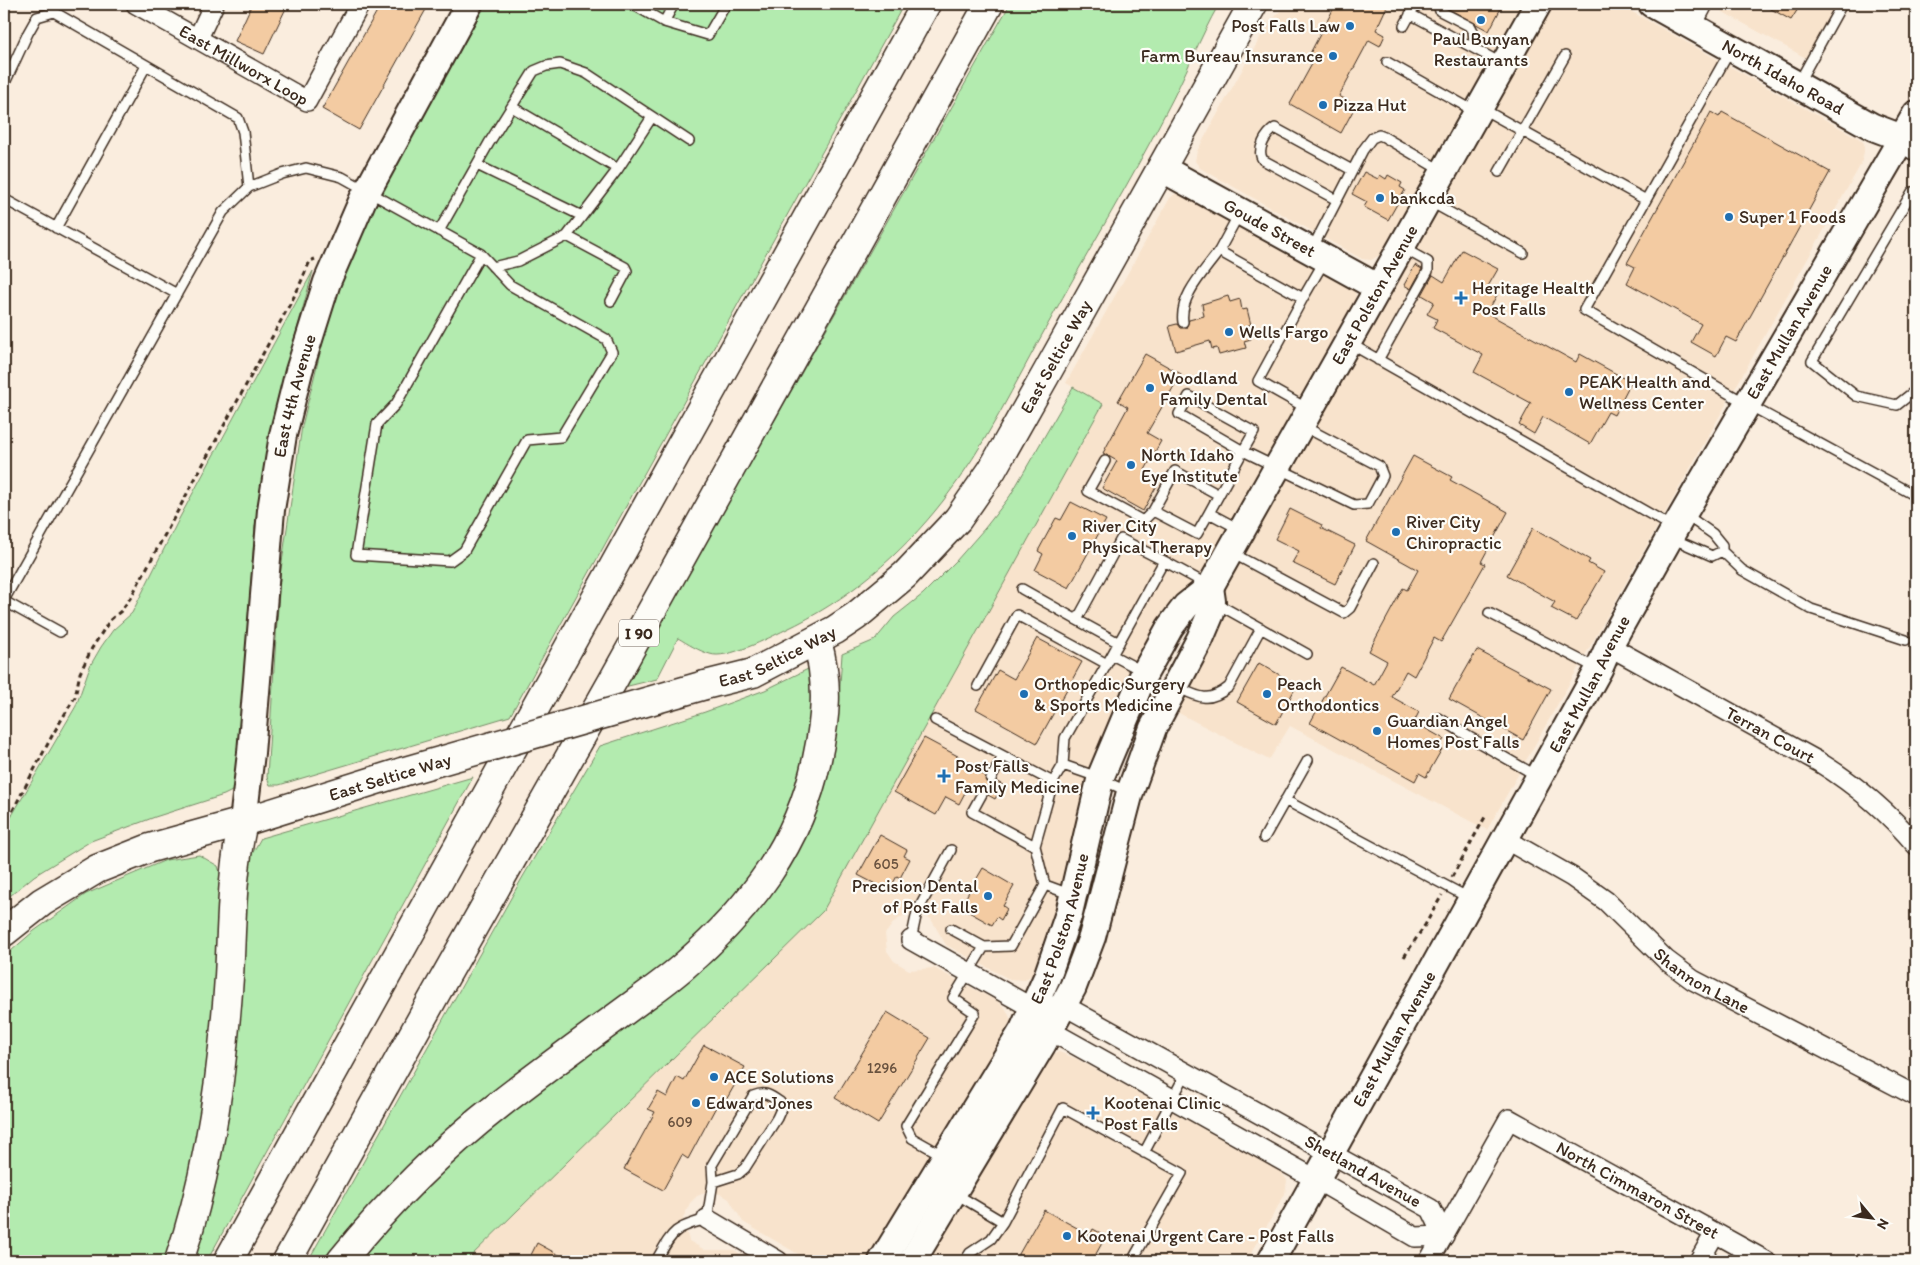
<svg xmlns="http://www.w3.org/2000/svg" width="1920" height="1265" viewBox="0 0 1920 1265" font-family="Itim,sans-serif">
  <rect width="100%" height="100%" fill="#faedde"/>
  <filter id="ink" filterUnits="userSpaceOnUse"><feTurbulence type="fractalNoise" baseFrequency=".02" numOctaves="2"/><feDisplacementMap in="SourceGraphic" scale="10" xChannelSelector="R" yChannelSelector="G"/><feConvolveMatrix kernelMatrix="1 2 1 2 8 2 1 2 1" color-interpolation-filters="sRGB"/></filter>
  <g filter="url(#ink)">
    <path fill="#f8e3cc" d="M1286 4H1521L1380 255 1371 260 1362 259 1200 168 1195 161 1197 151 1265 29Z
      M1553 4H1618L1860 139 1864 143V152L1861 164 1487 830 1290 726 1269 760 1171 709 1228 583Z
      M1721 4H1836L1806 58 1723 12Z
      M1179 191 1354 288 1356 295 1354 303 1197 585 1067 877 1042 958 1034 973 1025 980 1009 979 946 945 931 919 920 915 906 914 894 922 885 934 887 951 894 961 909 970 934 968 997 1001 1006 1009 1011 1020 1009 1031 1002 1045 868 1261H810L743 1222 729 1199 721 1194 707 1192 697 1196 690 1203 683 1218 689 1241 705 1250H734L753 1261H466L823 911 1103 404 1066 383 1170 198Z
      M1059 1052 1077 1059 1281 1172 1287 1180 1285 1194 1247 1261H921L1050 1055Z"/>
    <path fill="#b3ebaf" stroke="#778a66" d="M486 4H904L510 716 279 785H270L267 777 280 576 302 426 331 309 369 213Z
      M1010 4H1219C1199 39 1185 77 1166 112 1129 184 1087 253 1048 324 1015 383 985 447 943 501 901 555 847 601 785 630 769 638 726 660 710 654 699 651 688 644 678 638L657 679 624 687Z
      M313 271 279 395 265 461 255 526 236 784 232 791 224 795 155 817 91 841 34 876 4 901V829L76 706 90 666 101 647 113 630 132 613 180 517Z
      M1073 387 1103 404 823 911 466 1261H353L462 1147 698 966 825 776 837 728 842 654 875 640 894 617 923 594 956 561 985 528 1010 496Z
      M808 669 817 676 808 759 774 844 728 910 334 1253 328 1261H308L521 880 600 746 705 712 765 690Z
      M473 777 207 1261H190L247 872 252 854 261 838Z
      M199 855 218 866 222 880 206 1119 167 1261H4V957L34 931 86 894 166 860Z"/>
    <path fill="#f3cba2" stroke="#3b2a1e" d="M252 4H288L264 54 235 41Z
      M381 4H429L359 130 322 109Z
      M1336 4H1388L1376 30 1385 35 1380 46 1369 40 1339 96 1356 105 1341 133 1290 104 1312 64 1306 61Z
      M1444 4H1493L1501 8 1489 31 1445 7Z
      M1762 4H1801L1791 20Z
      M1711 112 1719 117 1722 112 1830 172 1736 342 1726 337 1716 356 1691 342 1701 324 1627 283 1635 267 1627 263Z
      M1364 172 1378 179 1380 175 1386 179 1388 175 1402 183 1400 187 1405 190 1388 220 1364 207 1367 202 1352 194Z
      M1462 250 1498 269 1487 288 1498 293 1487 313 1576 362 1580 354 1631 382 1614 415 1608 412 1590 444 1543 417 1534 434 1519 425 1531 403 1474 372 1483 355 1433 328 1437 319 1427 314 1434 302 1422 295 1433 275 1444 282Z
      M1415 265 1422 269 1411 289 1404 285Z
      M1228 296 1230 302 1240 299 1242 310 1247 309 1251 325H1248L1251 339 1244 341 1246 348 1219 355 1217 348 1212 349 1210 341 1176 351 1169 326 1177 324 1180 328H1186L1189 320 1204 316 1202 304Z
      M1145 354 1181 374 1147 433 1161 441 1145 470 1161 478 1143 511 1102 488 1117 461 1103 453 1128 407 1118 401Z
      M1413 456 1452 477 1450 480 1508 512 1481 562 1485 564 1441 642 1434 638 1414 676 1406 671 1392 697 1419 712 1414 722 1444 739 1439 747 1442 749 1426 777 1419 773 1415 781 1310 723 1341 667 1374 685 1387 661 1369 651 1403 588 1407 590 1418 570 1366 541Z
      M1071 502 1106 520 1069 588 1035 570 1043 554 1038 551 1056 518 1061 520Z
      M1290 509 1322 525 1321 528 1355 545 1335 584 1292 563 1299 551 1275 539Z
      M1533 528 1590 560 1588 563 1604 572 1576 621 1551 608 1555 602 1507 575Z
      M1037 638 1082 662 1037 743 976 709 998 670 1014 679Z
      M1477 650 1551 689 1523 740 1449 699Z
      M1259 663 1297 685 1276 724 1237 702Z
      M924 738 982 769 980 773 986 776 985 780 988 784 992 785 997 782 1003 785 995 799 988 795 989 791 986 787 982 786 977 789 969 785 959 804 946 797 936 815 894 792Z
      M880 835 907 850 904 856 910 859 900 878 897 876 889 891 858 875Z
      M983 868 1014 886 1003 906 1007 909 1001 920 997 917 992 925 960 907Z
      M887 1012 930 1038 878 1124 835 1098Z
      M704 1045 745 1067 722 1107 717 1105 688 1159 682 1155 663 1190 624 1169 655 1112 648 1109 658 1092 667 1097 677 1077 684 1081Z
      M1044 1210 1090 1235 1093 1229 1106 1236 1092 1261H1015Z
      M537 1243 570 1261H528Z"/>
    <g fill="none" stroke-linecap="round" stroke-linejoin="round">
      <g stroke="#3b2a1e" stroke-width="12">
        <path id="lane" d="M632 4 664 22
          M674 4 664 22 708 35 726 4
          M1438 4 1440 11 1471 27 1473 31 1475 48
          M1410 14 1503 64
          M1404 26 1416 4
          M1731 49 1584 310 1747 404 1916 496
          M1387 62 1476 112
          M1799 82 1842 4
          M4 85 28 33 37 17 54 12 238 118 243 132 249 187
          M512 107 618 169
          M1481 108 1646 200
          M477 165 582 216
          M1499 172 1565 56
          M1916 195 1912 192 1812 361 1856 396 1897 405 1916 390
          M4 199 177 294
          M1337 200 1263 160C1256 150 1266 134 1275 128L1352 170
          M1429 201 1523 253
          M1239 214 1219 251 1303 298 1325 260
          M56 228 146 66
          M439 231 489 143 534 71 546 66 560 64 586 73 689 141
          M567 236 625 267 627 271 611 301
          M1312 249 1363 150 1372 138 1379 135 1384 137 1442 171
          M493 267 518 261 567 236 618 169 652 117
          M1303 298 1258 381 1308 409
          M1183 322C1179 296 1205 271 1219 251
          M1349 343 1673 527
          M1378 360 1428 271V262L1403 248
          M1189 396 1254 432 1243 451 1179 414Z
          M1105 461 1088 491 1143 521 1153 511
          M1209 513 1197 534 1153 511 1175 471 1219 495
          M1239 529 1209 513 1243 451 1354 505 1368 504 1383 476 1379 466 1303 426
          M1671 538 1712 556 1722 551V545L1713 534 1686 515
          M1722 551 1742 570 1811 609 1906 640
          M1232 553 1344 613 1350 608 1374 563
          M1022 589 1077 620
          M4 600 223 212 249 187 282 174 306 168 342 177 481 254 510 285 606 339 612 352 561 437 527 440 464 551 450 561 356 555 377 424 396 404 481 254
          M4 601 60 632
          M1214 602 1307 654
          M1489 613 1598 669
          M1119 643 1077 620 1121 539 1164 561
          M1112 655 1065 738 1063 765 1089 774 1129 792
          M1144 672 1112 655 1164 561 1208 585
          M978 686 1017 615 1107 664
          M1177 687C1198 697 1208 704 1229 687L1261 628
          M1439 718 1471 738 1537 776
          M935 720 1053 782
          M1063 765 1053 782 1035 846 1045 885 1072 895
          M991 779 1003 756
          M983 792 972 812 1035 846
          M1285 800 1469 898
          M1264 838 1308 760
          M951 929 984 947
          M911 940 917 912 951 850
          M1144 1153 1186 1073
          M944 1156 912 1138 906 1126 975 1013 953 998 984 947 1011 946 1045 885
          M956 1194 1003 1222
          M656 1261C673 1231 673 1228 707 1219L713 1182 712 1165 753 1096C766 1091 769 1095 780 1102L781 1109 777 1118 745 1168 738 1174 713 1182
          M965 1261 970 1253 991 1239 1003 1222 1063 1108 1182 1173 1132 1261"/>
      </g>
      <g stroke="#3b2a1e" stroke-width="22">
        <g id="street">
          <path id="s1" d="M136 4 307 101 360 4"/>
          <path d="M1692 25 1703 4"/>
          <path d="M198 38 214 4"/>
          <path id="s2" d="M1609 646 1819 762C1856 785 1888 812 1916 845"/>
          <path id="s3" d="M1505 839 1572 877 1606 901 1666 960 1693 980 1916 1096"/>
          <path d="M911 940 1034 1009 1049 1030 1317 1180 1415 1237 1444 1236 1431 1209 1063 1005 1052 1006"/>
          <path d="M707 1219 778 1261"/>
          <path id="s4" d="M1429 1261 1509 1119 1766 1261"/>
          <path d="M1699 1261 1715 1233"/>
        </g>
      </g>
      <g stroke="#3b2a1e" stroke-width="30">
        <g id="secondary">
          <path id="s5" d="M1652 4 1873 127 1902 138 1916 147"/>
          <path id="s6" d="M1161 168 1377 287"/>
          <path id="s7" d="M243 822 251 753 271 510 283 435 299 371 327 282 363 199 469 4"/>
          <path id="s8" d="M882 1261 1023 1030 1047 977 1069 913 1101 776 1143 676 1170 627 1186 606 1210 587 1538 4"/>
          <path d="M912 1261 1042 1045 1073 987 1092 937 1130 792 1153 728 1200 639 1211 613 1212 601 1210 587"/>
          <path id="s9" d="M1271 1261 1599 669 1609 646 1675 528 1916 114"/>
        </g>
      </g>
      <g stroke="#3b2a1e" stroke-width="31">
        <g id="primary">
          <path id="s10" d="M705 685 753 673 835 630 856 616 905 575 958 519 992 470 1045 376 1253 4"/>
          <path d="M4 932 42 902 97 869 150 848 243 822 402 772"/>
        </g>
      </g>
      <g stroke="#3b2a1e" stroke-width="31">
        <path id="highway" d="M179 1261C209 1173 223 1070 229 977 232 924 231 874 243 822
          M228 1261 926 4
          M287 1261 436 993 611 684 989 4
          M341 1261C388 1203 441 1150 500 1104 541 1072 584 1041 626 1010 646 995 667 981 685 965 750 908 799 845 817 759 826 717 829 683 817 641"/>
      </g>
      <path stroke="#3b2a1e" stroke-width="3" stroke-dasharray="5 4" stroke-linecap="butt" d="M4 827 53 734 75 697 80 673 92 648 110 620 121 611 131 597 297 291 310 261 315 259
        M1452 877 1485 817
        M1404 957 1425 925 1442 895"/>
      <use href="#lane" stroke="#fdfcf7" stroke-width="9"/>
      <use href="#street" stroke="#fdfcf7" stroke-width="19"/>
      <use href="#secondary" stroke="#fdfcf7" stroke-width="26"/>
      <use href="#primary" stroke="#fdfcf7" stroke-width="28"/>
      <use href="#highway" stroke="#fdfcf7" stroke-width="28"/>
      <g stroke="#3b2a1e" stroke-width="31" stroke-linecap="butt">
        <path id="primary-bridge" d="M402 772 705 685"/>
      </g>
      <use href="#primary-bridge" stroke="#fdfcf7" stroke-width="28"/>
    </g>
  </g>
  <g fill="#1f6fb2" stroke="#fdfcf7" stroke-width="2">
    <circle cx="1481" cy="20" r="5"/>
    <circle cx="1350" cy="26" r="5"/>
    <circle cx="1333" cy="56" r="5"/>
    <circle cx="1323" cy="105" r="5"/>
    <circle cx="1380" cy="198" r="5"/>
    <circle cx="1729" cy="217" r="5"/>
    <path d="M1458.5 290.5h5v5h5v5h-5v5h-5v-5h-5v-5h5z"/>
    <circle cx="1229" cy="332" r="5"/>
    <circle cx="1150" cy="388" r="5"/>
    <circle cx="1569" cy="392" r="5"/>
    <circle cx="1131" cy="465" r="5"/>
    <circle cx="1396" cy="532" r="5"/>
    <circle cx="1072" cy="536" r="5"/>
    <circle cx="1024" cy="694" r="5"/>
    <circle cx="1267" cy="694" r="5"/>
    <circle cx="1377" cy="731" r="5"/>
    <path d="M941.5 768.5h5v5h5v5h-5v5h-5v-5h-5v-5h5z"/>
    <circle cx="988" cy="896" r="5"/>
    <circle cx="714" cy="1077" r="5"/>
    <circle cx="696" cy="1103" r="5"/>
    <path d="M1090.5 1105.5h5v5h5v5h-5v5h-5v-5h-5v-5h5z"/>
    <circle cx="1067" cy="1236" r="5"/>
  </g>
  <g text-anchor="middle" stroke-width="4.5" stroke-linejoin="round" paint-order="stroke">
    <g font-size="15" fill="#69523f">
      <text x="886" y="869">605</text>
      <text x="882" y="1073">1296</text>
      <text x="680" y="1127">609</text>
    </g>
    <rect fill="#fdfcf7" stroke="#75695f" stroke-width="1" x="619" y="619.5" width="40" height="27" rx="4"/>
    <g font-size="16" font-weight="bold" fill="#3b2a1e">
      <text x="639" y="639">I 90</text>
    </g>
    <g font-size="18" fill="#3b2a1e" stroke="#fdfcf7" text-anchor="start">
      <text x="1340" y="32" text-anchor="end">Post Falls Law</text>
      <text x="1481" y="45" text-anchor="middle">Paul Bunyan<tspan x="1481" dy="21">Restaurants</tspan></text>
      <text x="1323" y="62" text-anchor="end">Farm Bureau Insurance</text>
      <text x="1333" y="111">Pizza Hut</text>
      <text x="1390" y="204">bankcda</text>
      <text x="1739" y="223">Super 1 Foods</text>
      <text x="1472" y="294">Heritage Health<tspan x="1472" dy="21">Post Falls</tspan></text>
      <text x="1239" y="338">Wells Fargo</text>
      <text x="1160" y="384">Woodland<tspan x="1160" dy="21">Family Dental</tspan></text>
      <text x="1579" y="388">PEAK Health and<tspan x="1579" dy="21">Wellness Center</tspan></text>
      <text x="1141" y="461">North Idaho<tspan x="1141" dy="21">Eye Institute</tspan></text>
      <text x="1406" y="528">River City<tspan x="1406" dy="21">Chiropractic</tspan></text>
      <text x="1082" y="532">River City<tspan x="1082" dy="21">Physical Therapy</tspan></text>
      <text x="1034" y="690">Orthopedic Surgery<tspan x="1034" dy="21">&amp; Sports Medicine</tspan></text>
      <text x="1277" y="690">Peach<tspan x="1277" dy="21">Orthodontics</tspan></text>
      <text x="1387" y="727">Guardian Angel<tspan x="1387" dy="21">Homes Post Falls</tspan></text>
      <text x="955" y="772">Post Falls<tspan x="955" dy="21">Family Medicine</tspan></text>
      <text x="978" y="892" text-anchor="end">Precision Dental<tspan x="978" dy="21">of Post Falls</tspan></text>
      <text x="724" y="1083">ACE Solutions</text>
      <text x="706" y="1109">Edward Jones</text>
      <text x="1104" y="1109">Kootenai Clinic<tspan x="1104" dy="21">Post Falls</tspan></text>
      <text x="1077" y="1242">Kootenai Urgent Care - Post Falls</text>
    </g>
    <g font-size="18" fill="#3b2a1e" stroke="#fdfcf7">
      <text dy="6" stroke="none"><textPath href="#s1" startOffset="124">East Millworx Loop</textPath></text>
      <text dy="6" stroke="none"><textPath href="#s5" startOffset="150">North Idaho Road</textPath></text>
      <text dy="6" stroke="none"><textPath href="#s6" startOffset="124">Goude Street</textPath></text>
      <text dy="6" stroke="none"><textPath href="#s8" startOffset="1094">East Polston Avenue</textPath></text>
      <text dy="6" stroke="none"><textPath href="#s9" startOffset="1064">East Mullan Avenue</textPath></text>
      <text dy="6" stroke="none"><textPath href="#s10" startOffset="498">East Seltice Way</textPath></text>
      <text dy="6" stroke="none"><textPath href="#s7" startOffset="430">East 4th Avenue</textPath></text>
      <text dy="6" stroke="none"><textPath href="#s10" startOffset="78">East Seltice Way</textPath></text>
      <text dy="6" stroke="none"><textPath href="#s9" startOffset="659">East Mullan Avenue</textPath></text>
      <text dy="6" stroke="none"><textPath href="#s2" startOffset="184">Terran Court</textPath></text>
      <text transform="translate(390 777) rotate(-17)" y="6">East Seltice Way</text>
      <text dy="6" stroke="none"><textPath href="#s8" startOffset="379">East Polston Avenue</textPath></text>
      <text dy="6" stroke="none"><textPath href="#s3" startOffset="244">Shannon Lane</textPath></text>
      <text dy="6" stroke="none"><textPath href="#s9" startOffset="254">East Mullan Avenue</textPath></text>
      <text transform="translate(1363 1171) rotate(29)" y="6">Shetland Avenue</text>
      <text dy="6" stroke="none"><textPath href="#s4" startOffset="310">North Cimmaron Street</textPath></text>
    </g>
  </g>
  <rect width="1920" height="1265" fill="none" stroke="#fdfcf7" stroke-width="20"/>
  <rect x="10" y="10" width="1900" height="1245" fill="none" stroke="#3b2a1e" stroke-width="2" filter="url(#ink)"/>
  <g transform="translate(1872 1218) rotate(119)" stroke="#fdfcf7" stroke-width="4" paint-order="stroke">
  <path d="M0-4L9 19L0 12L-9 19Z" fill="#3b2a1e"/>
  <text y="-8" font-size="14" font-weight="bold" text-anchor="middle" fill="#3b2a1e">N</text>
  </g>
</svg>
